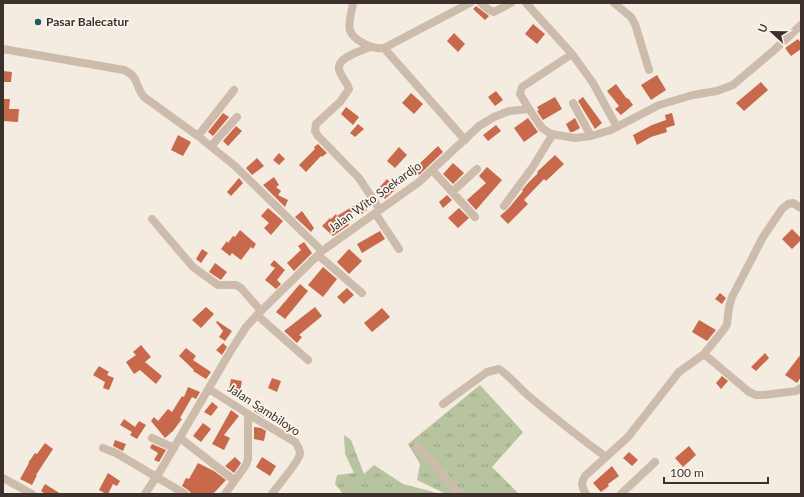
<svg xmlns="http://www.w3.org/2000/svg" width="804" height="497" viewBox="0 0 804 497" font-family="Lato,sans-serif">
  <defs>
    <pattern id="grass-tufts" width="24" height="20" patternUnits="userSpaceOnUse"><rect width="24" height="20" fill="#b8c4a0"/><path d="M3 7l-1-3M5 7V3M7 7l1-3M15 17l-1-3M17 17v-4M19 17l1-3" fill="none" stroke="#97a083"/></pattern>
  </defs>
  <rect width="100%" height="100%" fill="#f4ebe1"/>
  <path fill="url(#grass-tufts)" d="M480 385 523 432 492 467 518 493 517 494H446L417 480 420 464 408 444Z
    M344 435 351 440 364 474 374 465 403 484 441 494H343L335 484 337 475 354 473 345 454Z"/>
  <path fill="#c8694b" d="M476 6 489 16 485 20 473 9Z
    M533 24 545 34 537 44 525 34Z
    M454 33 465 44 458 52 447 41Z
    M798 39 801 43V49L791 56 785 48Z
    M3 71 12 72 11 82H3Z
    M657 75 666 90 651 100 641 85Z
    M761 82 768 90 744 111 736 103Z
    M616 84 627 99 628 98 633 105 621 115 615 109 619 106 607 91Z
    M496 91 503 100 495 106 488 97Z
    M411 93 423 104 414 114 402 103Z
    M555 97 562 109 543 120 537 111 539 110 537 107Z
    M583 97 602 123 595 129 578 101Z
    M3 99H10L9 109H19L18 122 3 121Z
    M346 107 359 117 353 125 341 114Z
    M223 113 229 117 213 136 208 132Z
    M672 113 675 125 666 128 667 132 651 137 637 145 633 135 652 125 666 120 665 115Z
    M528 118 538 132 524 142 514 128Z
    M575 118 580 128 573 132H570L566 124Z
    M358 124 364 129 355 137 350 133Z
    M496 125 501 131 488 141 483 135Z
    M236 126 242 131 228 146 223 141Z
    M178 135 191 142 183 156 171 150Z
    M318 144 327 153 322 157 321 156 306 172 299 165 315 149 314 147Z
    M438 146 443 152 419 175 412 167 416 163 418 165Z
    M399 147 407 155 395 168 387 161Z
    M279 153 285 159 279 165 273 160Z
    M555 155 564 164 546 181 544 179 524 200 528 204 508 224 500 216 508 209 523 191 522 190 529 182 538 173 537 172Z
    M257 158 264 166 252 175 246 168Z
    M453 163 464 173 453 184 443 174Z
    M487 167 502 180 476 210 467 200 486 183 479 176Z
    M274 177 279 185 276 187 281 191 278 195 288 200 285 207 263 185Z
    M239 178 243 183 231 196 227 192Z
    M387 179 396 189 385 199 377 190Z
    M447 195 452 200 443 208 439 202Z
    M366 198 370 205 365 208 367 210 362 214 357 208 344 218 349 225 333 236 322 226 330 218 331 219 336 214 337 216Z
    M268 208 283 221 271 235 264 228 269 223 261 216Z
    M459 208 469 218 458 228 448 218Z
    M302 211 314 228 311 232 295 217Z
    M792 229 801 238V240L792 249 782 239Z
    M240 230 256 244 253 249 251 247 241 260 232 253 230 256 221 249 227 241 228 243 233 236 235 237Z
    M380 231 385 239 362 253 357 244Z
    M304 242 312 253 294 271 287 263 301 250 298 246Z
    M202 249 208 253 201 263 196 259Z
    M349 249 362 261 349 274 337 262Z
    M274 260 285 270 277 280 281 284 276 289 265 280 275 268 270 265Z
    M215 263 227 272 221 280 209 272Z
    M323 267 337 279 323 297 308 285Z
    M300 284 308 291 285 319 276 312Z
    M347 288 354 295 344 304 337 297Z
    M720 293 726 298 722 304 715 299Z
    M206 307 214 314 201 328 192 320Z
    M315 307 322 316 299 335 302 337 297 343 284 331Z
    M382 308 390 317 372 332 364 323Z
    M699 320 716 330 707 341 692 332Z
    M217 321 232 331 225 341 219 337 223 331 216 322Z
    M223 343 227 347 222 355 216 350Z
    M141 345 151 357 145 362 162 376 156 384 140 370 134 374 126 362 136 355 133 352Z
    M186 348 196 356 193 360 211 372 206 379 193 371 194 370 179 356Z
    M765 353 769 358 756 371 751 367Z
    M801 354V377L797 383 785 375Z
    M99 366 109 372 107 375 114 378 109 390 103 388 105 382 93 375Z
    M722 376 728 381 721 389 716 383Z
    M272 378 281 381 277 392 268 388Z
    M231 379 242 381 240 392 229 390Z
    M188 387 200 392 196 399 192 397 180 418 182 419 173 431 165 438 151 421 154 417 158 421 168 409 172 412 182 396 184 397Z
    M212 402 218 407 211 416 204 412Z
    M256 405 267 409 264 417 254 411Z
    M231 410 239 416 224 435 230 438 224 450 212 444Z
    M124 419 135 427 139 421 146 425 137 439 130 435 132 432 120 425Z
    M203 423 211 429 201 442 193 436Z
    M254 427 261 428 266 431 264 441 254 439Z
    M115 440 126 444 123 451 113 446Z
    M45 443 53 449 36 475H37L32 485 20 479 29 463H28L35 453 37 454Z
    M152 444 166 450 159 462 154 460 158 453 150 448Z
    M689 446 696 455 683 467 675 458Z
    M629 452 638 460 632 466 623 458Z
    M235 457 241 463 234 473 225 466Z
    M262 457 276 466 270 476 256 467Z
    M198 463 214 471 226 480 213 494H192L188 490 182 486 186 478 189 479Z
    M612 466 619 476 608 484 609 486 601 492 593 483Z
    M108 473 120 481 117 486 113 484 108 494H106L99 490Z
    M45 484 61 494H45L41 491Z"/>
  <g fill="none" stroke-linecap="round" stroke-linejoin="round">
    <path stroke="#cdbbac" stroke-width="8" d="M353 3C350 22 343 33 363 43 371 47 376 49 384 48L470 3
      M481 3 489 10 494 12 511 3
      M526 3 572 54 593 83 617 127
      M614 3 631 17 635 24 649 70
      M370 47C361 51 337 57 339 69 340 76 347 82 349 89L340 102 316 124 315 131 318 136 359 178 380 210
      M384 48 465 140
      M3 49 124 70C140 77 134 85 144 97L198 136 235 166 322 251
      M573 103 591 136
      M529 109 520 94 522 87 572 54
      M198 136 234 90
      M211 146 237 117
      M432 170 475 217
      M452 192 477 169
      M504 206 532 168 553 134
      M375 213 399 249
      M152 219 193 267 218 285H236L241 288 261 311
      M318 255 362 293
      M257 315 308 360
      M704 354 749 392 756 395H764L796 391 801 388
      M209 389 248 414 295 442C298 446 300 449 300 454 298 463 278 485 272 494
      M443 404 487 372 499 369C511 377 520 389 531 398 555 418 580 438 606 457
      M152 438 174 448
      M180 438 234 480
      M417 447 440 470 459 494
      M103 448 116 453 185 494
      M3 478 32 494
      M145 494 162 468 230 352 246 327 257 315 322 251 419 182 479 126 494 117 509 111 529 109 542 128 551 134 575 138 591 136 611 130 659 105 693 95 717 91 733 85 772 52 801 25
      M225 494 246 465 248 459V414
      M586 494C582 487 580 484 585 476L628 437 679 372 704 354 725 328 727 324 729 307 732 297 763 237 782 209 788 204 793 203 801 208
      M621 494 655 462"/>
  </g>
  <circle fill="#1f5a5e" stroke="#fbf5ee" stroke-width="1.5" cx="38" cy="22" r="4"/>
  <g text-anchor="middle" stroke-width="3.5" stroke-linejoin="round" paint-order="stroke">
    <g font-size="12" font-weight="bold" fill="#3b302b" stroke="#fbf5ee" text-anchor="start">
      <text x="46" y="26">Pasar Balecatur</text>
    </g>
    <g font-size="12" fill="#3b302b" stroke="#fbf5ee">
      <text transform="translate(375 197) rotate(-36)" y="4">Jalan Wito Soekardjo</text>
      <text transform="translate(264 410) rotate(33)" y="4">Jalan Sambiloyo</text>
    </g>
  </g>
  <rect width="804" height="497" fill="none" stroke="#3b302b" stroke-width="8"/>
  <g transform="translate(772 32) rotate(292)" stroke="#fbf5ee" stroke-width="3" paint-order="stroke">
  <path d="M0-3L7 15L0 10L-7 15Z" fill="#3b302b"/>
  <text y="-6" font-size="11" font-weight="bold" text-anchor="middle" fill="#3b302b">U</text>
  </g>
  <path d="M664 477v6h104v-6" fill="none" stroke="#3b302b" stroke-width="2"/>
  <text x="670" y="477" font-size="12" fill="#3b302b" stroke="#fbf5ee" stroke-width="3" paint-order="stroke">100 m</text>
</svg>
